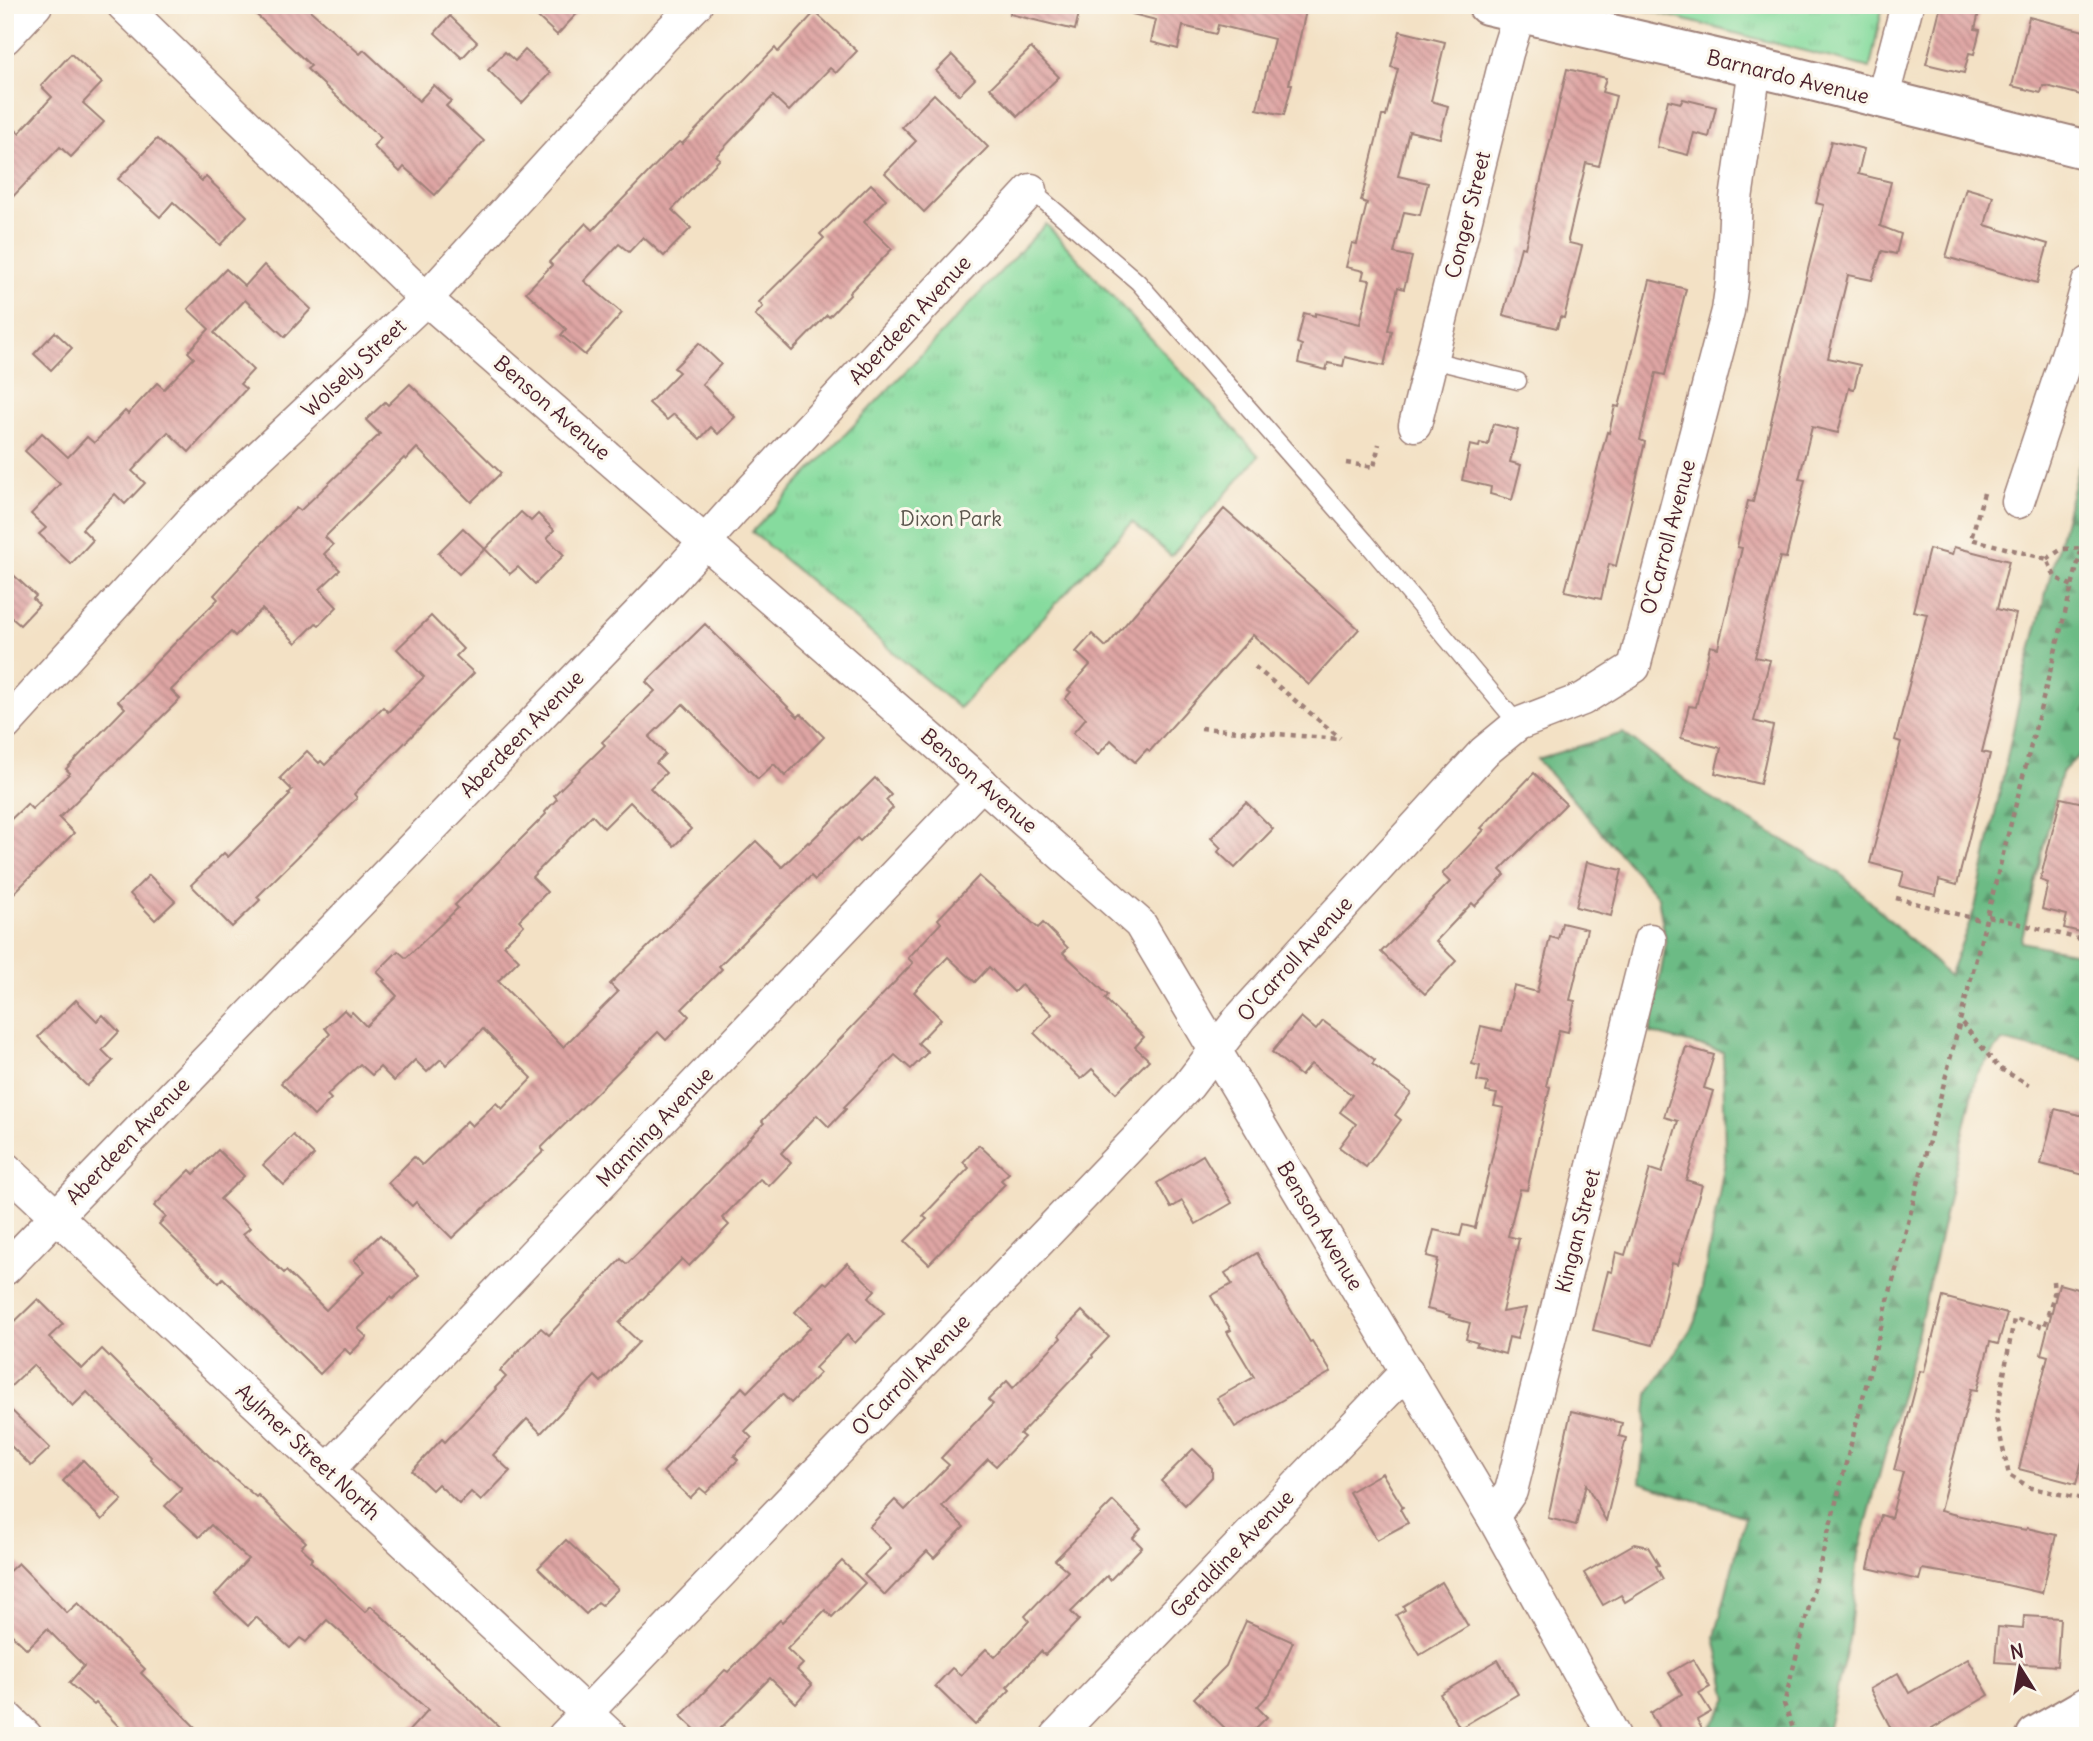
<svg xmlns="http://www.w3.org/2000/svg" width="2093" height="1741" font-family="Delius,sans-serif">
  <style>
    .grass { fill: url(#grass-tufts); stroke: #687d64; stroke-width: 2 }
    .forest { fill: url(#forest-firs); stroke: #5b6d58; stroke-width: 2 }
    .building { fill: url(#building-back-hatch) }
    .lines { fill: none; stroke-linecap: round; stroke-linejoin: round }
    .lane-casing { stroke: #9e8078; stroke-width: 19 }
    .street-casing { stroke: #9e8078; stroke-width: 35 }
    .secondary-casing { stroke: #9e8078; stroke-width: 42 }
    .path { stroke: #9e8078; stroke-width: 4.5; stroke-dasharray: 5 5; stroke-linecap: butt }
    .lane { stroke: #fff; stroke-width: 16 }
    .street { stroke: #fff; stroke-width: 32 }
    .secondary { stroke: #fff; stroke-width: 38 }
    .labels { text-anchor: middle; stroke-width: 6; stroke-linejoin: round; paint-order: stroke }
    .street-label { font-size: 21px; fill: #4a1f2b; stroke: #fbf7ec }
    .park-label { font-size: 21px; fill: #5c574e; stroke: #fbf7ec }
  </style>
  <defs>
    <pattern id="grass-tufts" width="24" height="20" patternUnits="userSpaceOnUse" patternTransform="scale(1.75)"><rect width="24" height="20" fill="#86db9e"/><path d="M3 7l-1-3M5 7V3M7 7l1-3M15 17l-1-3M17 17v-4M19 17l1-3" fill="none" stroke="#75bc88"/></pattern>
    <pattern id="forest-firs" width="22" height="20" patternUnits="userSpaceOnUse" patternTransform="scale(1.75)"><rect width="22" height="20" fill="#6cbb85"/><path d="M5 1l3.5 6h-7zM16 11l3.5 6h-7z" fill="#5b976d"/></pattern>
    <pattern id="building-back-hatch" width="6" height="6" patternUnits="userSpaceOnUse" patternTransform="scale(1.75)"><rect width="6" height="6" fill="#dfa6a4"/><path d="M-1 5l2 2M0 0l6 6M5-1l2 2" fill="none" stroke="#b78786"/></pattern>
  </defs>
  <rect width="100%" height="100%" fill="#fbf7ec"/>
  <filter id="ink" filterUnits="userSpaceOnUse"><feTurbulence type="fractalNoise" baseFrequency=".0143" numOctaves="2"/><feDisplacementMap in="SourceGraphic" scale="14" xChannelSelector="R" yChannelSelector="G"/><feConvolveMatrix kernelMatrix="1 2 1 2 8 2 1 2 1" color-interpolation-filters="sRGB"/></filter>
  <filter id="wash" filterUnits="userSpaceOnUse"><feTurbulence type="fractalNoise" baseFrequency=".00686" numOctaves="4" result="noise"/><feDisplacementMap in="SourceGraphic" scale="28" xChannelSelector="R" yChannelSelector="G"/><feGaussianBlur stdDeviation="1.57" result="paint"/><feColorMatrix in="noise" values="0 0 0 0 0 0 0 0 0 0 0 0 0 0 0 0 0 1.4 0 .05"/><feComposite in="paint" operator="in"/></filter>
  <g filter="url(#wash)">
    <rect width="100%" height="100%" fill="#f3e1c5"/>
    <g class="grass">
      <path d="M1627,5H1883L1870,68Z"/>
      <path d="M1046,224L1259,456L1171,556L1132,522L959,708L752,532Z"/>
    </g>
    <path class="forest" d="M2088,429V746L2061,773L2021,942L2088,955V1061L2002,1041L1977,1074L1919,1328L1858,1554L1849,1639L1826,1736H1705L1728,1699L1715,1637L1745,1517L1640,1482L1648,1394L1696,1321L1725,1161L1723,1052L1650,1033L1666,944L1658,897L1537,759L1623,733L1706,795L1841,874L1949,976L1975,908L2025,674Z"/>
    <g id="blocks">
      <g class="building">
        <path d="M246,5H304L360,54L364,50L419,101L434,85L451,101L446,106L484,141L435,195L404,167L400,172L373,146L381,138L307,69L311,66Z"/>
        <path d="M525,5H585L557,35Z"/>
        <path d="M1011,5H1081L1075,30L1010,14Z"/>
        <path d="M1133,5H1284L1306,11L1289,84H1292L1284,115L1257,109L1274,39L1218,25L1216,34L1183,26L1178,49L1151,42L1156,20L1132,14Z"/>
        <path d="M1941,5H1968L1967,9L1979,12L1975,29L1980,30L1974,54L1969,53L1964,73L1926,64Z"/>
        <path d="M815,12L857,51L836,73L830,68L789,111L773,96L716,156L720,159L672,210L691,228L664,256L643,237L629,252L619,244L584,281L622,313L585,355L561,335L566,329L526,292L552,265L549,262L586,223L593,230L668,152L679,142L682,144L775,48L778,52Z"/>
        <path d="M450,16L477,42L462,58L435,33Z"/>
        <path d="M2029,17L2088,32V97L2047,86H2043L2041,93L2012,86Z"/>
        <path d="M1400,31L1445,42L1431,101L1448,106L1440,138L1409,131L1398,176L1428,183L1420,215L1404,212L1394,253L1412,257L1404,289L1398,287L1388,330L1392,331L1384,366L1345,357L1343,366L1328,363L1326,370L1298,363L1302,345L1297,343L1304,313L1315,316V313L1360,324L1370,280L1362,279L1364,271L1346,267L1352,243L1357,244L1367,203L1361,201L1382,116H1386L1398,69L1391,67Z"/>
        <path d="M1031,48L1059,77L1018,116L990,88Z"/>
        <path d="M525,50L550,73L522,103L488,70L505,52L515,61Z"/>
        <path d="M71,54L102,83L83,103L104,122L71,157L60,147L5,205V120L19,133L52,97L41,86Z"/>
        <path d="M952,55L975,79L959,95L936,71Z"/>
        <path d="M1567,69L1606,78L1602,92L1616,96L1599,166L1586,163L1568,240L1569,243L1582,246L1564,318L1560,317L1557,328L1503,315L1521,247L1525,248Z"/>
        <path d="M934,94L988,147L924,212L885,173L916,141L902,127Z"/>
        <path d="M1683,99L1716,107L1709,137L1694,133L1688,155L1657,147L1668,100L1681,103Z"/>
        <path d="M157,139L202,181L206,177L247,216L220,245L173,202L160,217L118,179Z"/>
        <path d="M1831,141L1864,149L1858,174L1891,182L1880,226L1901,234L1896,254L1882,251L1872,280L1848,275L1828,358L1860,365L1854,389L1849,388L1838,433L1812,427L1799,479L1805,480L1786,558L1780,557L1755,657L1770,660L1754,721L1773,726L1760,784L1715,773L1721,748L1681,738L1689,706L1696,707L1710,646L1718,648L1742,548L1737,547L1748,501L1753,502L1780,382L1824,205L1816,203Z"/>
        <path d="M871,184L886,199L864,222L892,249L849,293L850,295L829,317L827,315L792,351L755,315L763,307L759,302L824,238L820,234Z"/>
        <path d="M1966,188L1993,196L1985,225L2048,244L2037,283L1946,257Z"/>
        <path d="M264,265L311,309L285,337L245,300L214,333L253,370L240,384L246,389L189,452L168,432L132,471L145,483L125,504L115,494L82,529L93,540L71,564L39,534L46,528L31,514L60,484L25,451L42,433L68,457L87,437L94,443L125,411L128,414L157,383L164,389L194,358L188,352L209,329L188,309L226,269L245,286Z"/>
        <path d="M1650,280L1686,289L1665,375L1656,373L1640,440L1645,442L1616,566L1609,564L1601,599L1565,591L1607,432L1609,433L1615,406L1619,407Z"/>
        <path d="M55,332L72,348L51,370L34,354Z"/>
        <path d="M699,343L721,364L702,384L735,417L718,434L711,427L700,439L674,414L667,420L649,403L679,372L674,368Z"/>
        <path d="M410,384L501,473L471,502L417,448L406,460L404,458L325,537L333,545L324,554L340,570L320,589L337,607L319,625L316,623L296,643L262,609L235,636L231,632L171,690L180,699L59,818L74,833L5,902V825L27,804L32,809L70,773L66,769L125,708L118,701L218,599L214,595L275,529L296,508L300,511L380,434L366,420L385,402L388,405Z"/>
        <path d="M1493,424L1518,430L1510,462L1521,465L1512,500L1490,494L1491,487L1462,480L1470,445L1479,447L1480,443L1488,445Z"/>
        <path d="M1224,509L1359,629L1309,685L1253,635L1150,751L1147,749L1135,762L1111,740L1098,755L1073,733L1086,718L1065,699L1071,692L1068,690L1090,665L1076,652L1092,634L1106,647Z"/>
        <path d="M521,512L531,521L538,514L554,530L547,538L564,555L535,584L518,567L510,574L485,549Z"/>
        <path d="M463,528L485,549L459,574L438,553Z"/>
        <path d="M1954,547L2009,561L1997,609L2016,614L1982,752L1990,754L1957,885L1939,880L1936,895L1900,886L1904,872L1870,863L1901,742L1895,740L1927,614L1913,611L1929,549L1952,555Z"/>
        <path d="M5,567L36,596L33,599L39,605L20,625L5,612Z"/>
        <path d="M431,616L463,649L456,656L474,673L354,794L357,798L257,897L260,900L232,927L191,885L224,853L228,857L290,795L288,794L292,790L280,778L307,751L319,763L321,761L325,765L383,707L388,712L424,677L397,649Z"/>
        <path d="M705,624L798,717L801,714L824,737L785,776L774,764L758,779L683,704L649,737L665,754L656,763L666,773L650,788L691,829L674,846L630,802L604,828L592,815L532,877L547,892L519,920L524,925L504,945L519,960L498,981L563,1047L618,992L610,984L756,841L782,867L808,842L809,843L875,778L891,795L886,800L893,808L860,841L857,838L815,880L811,876L767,918L719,966L722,969L682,1009L689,1016L680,1026L666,1040L658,1032L541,1148L544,1151L452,1238L416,1202L412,1206L388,1183L414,1157L422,1165L467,1121L472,1126L496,1103L502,1109L532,1078L483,1029L446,1065L441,1059L427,1072L415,1060L394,1081L380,1067L372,1075L360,1064L327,1095L331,1099L314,1116L281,1083L330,1034L325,1028L344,1010L349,1015L352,1012L366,1026L397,996L383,981L385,980L377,972L398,951L406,958L458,908L455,905L546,814L545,812L557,799L554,795L605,745L602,742L655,691L646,682Z"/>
        <path d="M1534,773L1566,804L1500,870L1505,875L1500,880L1475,906L1472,903L1436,941L1456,961L1425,994L1381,952L1450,882L1442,874L1484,830L1481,828Z"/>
        <path d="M2061,798L2088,804V934L2064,928L2067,915L2042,909L2048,883L2040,880Z"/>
        <path d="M1246,802L1273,829L1235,868L1218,852L1221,848L1211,838Z"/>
        <path d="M1587,862L1622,870L1611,916L1576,907Z"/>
        <path d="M149,875L175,901L155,920L130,894Z"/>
        <path d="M979,876L1038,928L1043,923L1068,948L1063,953L1108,995L1105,999L1144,1037L1135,1047L1149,1060L1116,1093L1092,1069L1081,1079L1034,1033L1052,1014L1021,985L1014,992L989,967L975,982L948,957L914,992L941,1019L918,1043L928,1052L911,1069L895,1055L844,1107L846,1109L829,1127L817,1115L781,1153L791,1163L769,1186L760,1179L722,1218L729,1225L689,1266L682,1259L619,1323L639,1342L601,1382L595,1376L541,1433L527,1419L493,1455L510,1471L481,1501L471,1492L459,1504L438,1484L432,1490L412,1471L442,1439L445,1442L496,1389L495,1388L506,1377L500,1371L520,1349L541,1328L549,1335L621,1259L627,1264L685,1207L764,1123L762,1121L913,963L908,958L941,923L938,919Z"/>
        <path d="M1562,923L1587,929L1570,1000L1575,1001L1568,1032L1559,1030L1546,1086L1550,1087L1527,1190L1520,1189L1508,1236L1519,1239L1502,1312L1526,1308L1517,1339L1509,1337L1505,1354L1476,1346L1478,1343L1466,1339L1470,1323L1449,1317L1450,1315L1427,1309L1438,1259L1427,1256L1434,1230L1460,1236L1463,1225L1475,1228L1504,1108L1494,1106L1497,1094L1486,1092L1488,1083L1477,1081L1480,1066L1472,1064L1481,1026L1502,1031L1514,986L1537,992L1550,937L1558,939Z"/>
        <path d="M76,1000L97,1021L103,1015L119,1032L102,1050L113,1061L87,1086L38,1037Z"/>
        <path d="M1301,1017L1316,1030L1323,1021L1375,1060L1372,1064L1411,1093L1395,1115L1401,1120L1366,1167L1339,1147L1356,1124L1340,1112L1352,1095L1311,1064L1301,1076L1272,1052Z"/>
        <path d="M1686,1047L1714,1055L1704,1088L1713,1091L1686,1180L1702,1185L1678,1265L1672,1263L1653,1345L1593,1330L1608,1271L1612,1272L1616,1252L1625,1255L1650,1169L1662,1173L1678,1121L1664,1117Z"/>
        <path d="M2055,1109L2088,1117V1176L2041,1164Z"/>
        <path d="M293,1135L314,1155L284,1185L263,1165Z"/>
        <path d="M979,1145L1009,1173L1001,1180L1005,1184L929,1264L905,1241L927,1219L923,1216L969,1168L963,1162Z"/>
        <path d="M218,1150L244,1176L220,1199L250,1228L243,1234L284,1273L286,1271L326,1310L365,1271L354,1260L380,1235L419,1275L393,1299L391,1297L358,1329L367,1337L350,1354L345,1349L320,1374L223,1278L219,1283L159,1224L166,1217L154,1206L190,1170L194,1174Z"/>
        <path d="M1203,1155L1232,1203L1196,1224L1182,1201L1171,1208L1157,1183Z"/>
        <path d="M1257,1253L1310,1342L1312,1341L1331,1372L1235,1427L1217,1398L1254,1377L1227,1332L1231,1330L1211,1296L1232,1284L1225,1273Z"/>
        <path d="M847,1263L875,1290L868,1298L884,1313L855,1343L847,1335L815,1368L820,1373L791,1403L782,1394L745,1431L752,1438L734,1456L738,1460L706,1493L700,1488L690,1498L663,1472L742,1387L747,1392L811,1327L795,1312L824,1282L827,1284Z"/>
        <path d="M2059,1284L2088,1292V1438L2076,1484L2019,1469L2048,1356L2041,1354Z"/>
        <path d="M1943,1297L2007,1314L1998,1344L1990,1342L1977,1390L1971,1389L1940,1511L2003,1526L2026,1530L2027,1528L2056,1535L2042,1593L1971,1577L1922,1569L1919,1580L1868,1568L1881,1515L1891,1518L1903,1472L1894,1470L1920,1371L1924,1372Z"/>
        <path d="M38,1299L63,1324L49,1337L82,1369L102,1349L211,1458L256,1497L258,1495L306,1542L301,1547L313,1558L310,1561L365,1612L371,1606L509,1736H404L428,1710L327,1620L306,1642L300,1638L290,1648L256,1617L248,1626L215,1595L248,1559L211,1525L199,1537L165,1506L182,1489L150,1459L151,1457L87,1392L73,1406L33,1365L5,1392V1331Z"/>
        <path d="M1082,1311L1109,1337L1092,1355L1093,1357L1020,1434L1024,1437L996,1466L988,1459L942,1506L964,1527L934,1558L927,1551L885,1595L864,1575L891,1548L869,1527L895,1500L905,1510L949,1465L941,1458L993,1404L988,1400L1007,1381L1013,1388L1061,1338L1059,1335Z"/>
        <path d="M5,1404L50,1448L31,1466L5,1440Z"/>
        <path d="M1571,1411L1622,1423L1619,1436L1626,1438L1606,1521L1586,1484L1576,1525L1548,1518Z"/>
        <path d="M1193,1449L1212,1468V1477L1185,1505L1161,1481Z"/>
        <path d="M83,1460L122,1500L102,1520L63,1481Z"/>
        <path d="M1382,1473L1403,1507L1400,1509L1408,1523L1377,1540L1349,1492Z"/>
        <path d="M1113,1501L1141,1529L1133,1538L1142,1547L1110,1580L1107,1576L1071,1612L1079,1620L1045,1655L1041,1651L1007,1687L1010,1690L975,1725L935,1686L952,1668L961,1675L986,1649L995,1657L1029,1621L1025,1616L1068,1571L1055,1560Z"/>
        <path d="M566,1540L618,1589L602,1605L598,1602L586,1614L538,1568Z"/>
        <path d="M1634,1544L1648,1547L1659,1565L1656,1566L1663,1579L1625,1602L1621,1595L1603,1605L1584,1573Z"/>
        <path d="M842,1561L865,1583L832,1617L825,1610L787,1649L803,1664L797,1670L812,1685L796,1703L770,1678L713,1736H702L681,1716L725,1670L728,1672L780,1620L782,1622Z"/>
        <path d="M18,1563L67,1613L78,1603L145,1669L141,1673L204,1736H128L96,1703L94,1705L69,1683L84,1666L47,1629L27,1649L5,1628V1575Z"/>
        <path d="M1442,1582L1468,1626L1420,1655L1396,1615L1405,1610L1403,1606Z"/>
        <path d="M2024,1616L2060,1618L2057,1666L1995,1662L1998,1627L2023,1629Z"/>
        <path d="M1246,1621L1293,1642L1270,1693L1257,1707L1267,1717L1248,1736H1233L1194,1698L1226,1666Z"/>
        <path d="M1693,1659L1710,1687L1699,1693L1711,1712L1697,1720L1706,1736H1664L1650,1713L1682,1694L1669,1673Z"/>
        <path d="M1968,1659L1989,1695L1920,1736H1895L1870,1689L1898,1673L1909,1693Z"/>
        <path d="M1498,1660L1518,1694L1460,1728L1440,1694Z"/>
      </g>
    </g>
  </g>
  <g filter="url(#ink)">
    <use href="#blocks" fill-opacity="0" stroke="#9e8078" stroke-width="2"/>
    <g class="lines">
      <g class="lane-casing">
        <g id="lane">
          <path d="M1031,190L1138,282L1365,541L1518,724"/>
          <path d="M1432,360L1518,381"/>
        </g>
      </g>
      <g class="street-casing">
        <g id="street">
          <path d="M123,5L426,299L960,764L1140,924L1493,1517L1614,1736"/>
          <path d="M5,38L36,5"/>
          <path d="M1882,100L1907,5"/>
          <path d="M1415,425L1507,53L1522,5"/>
          <path d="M2018,502L2071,343L2088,283"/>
          <path d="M5,725L194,518L426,299L663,38L696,5"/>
          <path d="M5,1168L611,1736"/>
          <path d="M5,1269L674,577L734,509L1031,190"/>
          <path d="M328,1470L982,783"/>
          <path d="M1493,1517L1511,1491L1650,940"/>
          <path d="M5,1716L26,1736"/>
          <path d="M564,1736L1188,1086L1240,1018L1484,752L1518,724L1583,699L1634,667L1728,311L1732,282L1736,199L1755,68"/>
          <path d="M1057,1736L1407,1371"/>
        </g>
      </g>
      <g class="secondary-casing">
        <g id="secondary">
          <path d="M1487,5L1784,74L2088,150"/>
          <path d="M2036,1736L2088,1706"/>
        </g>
      </g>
      <g class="path">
        <path d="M1346,463L1374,467L1379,444"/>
        <path d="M1984,493L1971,539L2047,559L2055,577L2072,586"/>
        <path d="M2047,559L2062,549L2082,548"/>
        <path d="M1255,667L1340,738"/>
        <path d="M1201,728L1340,739"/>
        <path d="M1896,898L1987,922"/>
        <path d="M1988,916L2088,941"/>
        <path d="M1962,1023L1999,1068L2029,1085"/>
        <path d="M2053,1281L2054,1295L2044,1327L2014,1319L1996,1418L2009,1475L2031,1488L2088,1500"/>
        <path d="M1796,1736L1784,1704L2088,524"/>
      </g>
      <use href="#lane" class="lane"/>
      <use href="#street" class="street"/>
      <use href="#secondary" class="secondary"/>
    </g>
  </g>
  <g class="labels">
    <g class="street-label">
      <text transform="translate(1788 77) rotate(14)" y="7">Barnardo Avenue</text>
      <text transform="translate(1468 215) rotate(-76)" y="7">Conger Street</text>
      <text transform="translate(910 320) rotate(-47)" y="7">Aberdeen Avenue</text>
      <text transform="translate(354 368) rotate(-43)" y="7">Wolsely Street</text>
      <text transform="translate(552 408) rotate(41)" y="7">Benson Avenue</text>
      <text transform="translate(1668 537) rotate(-75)" y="7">O'Carroll Avenue</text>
      <text transform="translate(522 734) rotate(-46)" y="7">Aberdeen Avenue</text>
      <text transform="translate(979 781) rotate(41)" y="7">Benson Avenue</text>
      <text transform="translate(1295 959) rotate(-48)" y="7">O'Carroll Avenue</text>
      <text transform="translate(655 1127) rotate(-46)" y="7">Manning Avenue</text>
      <text transform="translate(128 1141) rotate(-46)" y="7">Aberdeen Avenue</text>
      <text transform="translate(1320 1226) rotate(59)" y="7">Benson Avenue</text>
      <text transform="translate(1578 1231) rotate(-76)" y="7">Kingan Street</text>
      <text transform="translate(911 1375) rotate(-46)" y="7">O'Carroll Avenue</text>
      <text transform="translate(308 1452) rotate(43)" y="7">Aylmer Street North</text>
      <text transform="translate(1232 1554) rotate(-46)" y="7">Geraldine Avenue</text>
    </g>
    <g class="park-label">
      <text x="951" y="526">Dixon Park</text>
    </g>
  </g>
  <rect width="2093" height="1741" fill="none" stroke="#fbf7ec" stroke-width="28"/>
  <g transform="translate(2020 1668) rotate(349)" stroke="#fbf7ec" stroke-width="5" paint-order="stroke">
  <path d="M0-5L12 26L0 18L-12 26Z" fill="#4a1f2b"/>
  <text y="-10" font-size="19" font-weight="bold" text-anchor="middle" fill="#4a1f2b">N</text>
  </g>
</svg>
